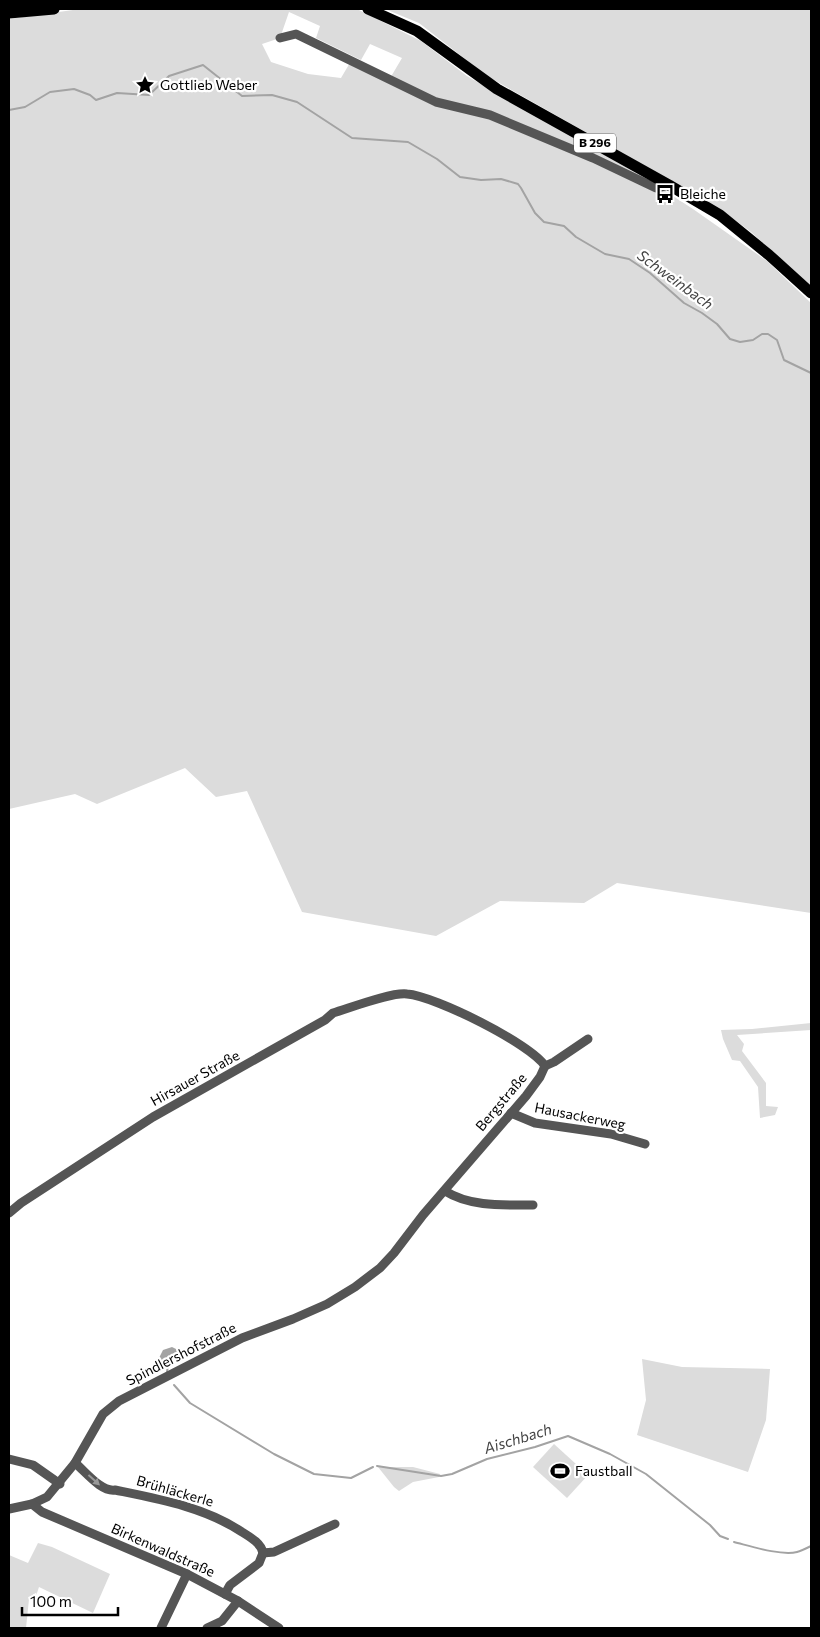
<svg xmlns="http://www.w3.org/2000/svg" width="820" height="1637" font-family="Commissioner,sans-serif">
  <style>
    .green { fill: #dcdcdc; fill-rule: evenodd }
    .water { fill: #a3a3a3 }
    .lines { fill: none; stroke-linecap: round; stroke-linejoin: round }
    .stream { stroke: #a3a3a3; stroke-width: 2 }
    .minor { stroke: #555; stroke-width: 9 }
    .major { stroke: #000; stroke-width: 11 }
    .oneway { fill: #999 }
    .labels { text-anchor: middle; stroke-width: 4.5; stroke-linejoin: round; paint-order: stroke }
    .shield { fill: #fff; stroke: #4c4c4c; stroke-width: 1 }
    .shield-label { font-size: 12px; font-weight: bold; fill: #000 }
    .poi-label { font-size: 14px; fill: #000; stroke: #fff; text-anchor: start }
    .street-label { font-size: 14px; fill: #000; stroke: #fff }
    .water-label { font-size: 15px; font-style: italic; fill: #444; stroke: #fff }
  </style>
  <rect width="100%" height="100%" fill="#fff"/>
  <g class="green">
    <path d="M80,9H357L421,41L467,76L648,180L693,209L767,261L811,303V913L617,883L584,903L500,901L436,936L302,912L247,791L216,797L185,768L97,804L75,794L9,809V19ZM289,12L320,26L316,38L361,60L370,44L402,58L389,80L351,61L341,78L308,74L271,62L262,44L280,38Z"/>
    <path d="M385,9H811V286L751,232L727,214L677,184L487,76L419,23Z"/>
    <path d="M811,1023V1030L737,1035L744,1044L742,1051L766,1083V1106L778,1107L775,1115L760,1118L758,1087L740,1061L732,1060L723,1039L721,1030L752,1029Z"/>
    <path d="M642,1359L682,1367L770,1369L766,1420L748,1472L637,1435L646,1400Z"/>
    <path d="M554,1444L588,1475L567,1498L533,1467Z"/>
    <path d="M378,1467H413L440,1474L439,1477L413,1482L399,1491L394,1487Z"/>
    <path d="M38,1543L52,1547L110,1574L93,1613L39,1587L35,1599H29L26,1628H9V1555L28,1563Z"/>
  </g>
  <path class="water" d="M172,1347L180,1351C178,1361 174,1366 163,1364L159,1358L163,1350Z"/>
  <g class="lines">
    <g class="stream">
      <path d="M9,110L25,107L50,92L74,89L90,95L96,100L117,93L149,95L169,76L203,65L242,96L272,95L297,102L352,138L408,142L437,159L460,177L481,180L501,179L518,184L521,188L535,213L544,222L564,226L576,237L605,254L629,259L650,273L684,303L702,313L717,324L730,339L740,342L753,340L762,334H768L777,340L784,360L811,373"/>
      <path d="M167,1372L168,1365"/>
      <path d="M174,1385L190,1403L274,1454L314,1474L351,1478L373,1467"/>
      <path d="M377,1466L441,1476L452,1474L487,1459L535,1447L568,1436L610,1454L646,1474L710,1525L720,1536L728,1539"/>
      <path d="M734,1542C750,1546 781,1556 797,1552C801,1551 807,1548 811,1546"/>
    </g>
    <g class="minor">
      <path d="M280,38L296,34L436,102L490,115L593,158L656,188L669,185"/>
      <path d="M545,1066L554,1062L588,1039"/>
      <path d="M511,1113L535,1123L611,1134L645,1144"/>
      <path d="M445,1191C470,1207 504,1205 533,1205"/>
      <path d="M9,1213L21,1203L153,1117L325,1020L333,1013C350,1008 391,992 407,994C435,996 531,1044 545,1066L540,1077L526,1096L423,1215L394,1253L380,1268L355,1287L327,1304L293,1319L242,1338L119,1401L103,1414L75,1463L47,1497L32,1504L9,1509"/>
      <path d="M9,1459L33,1465L60,1484"/>
      <path d="M75,1463C86,1472 101,1492 115,1490C159,1499 204,1507 242,1532C250,1537 261,1543 263,1553"/>
      <path d="M32,1504L42,1512L187,1574L238,1601L279,1628"/>
      <path d="M263,1553L274,1552L335,1524"/>
      <path d="M225,1594L230,1585L259,1563L263,1553"/>
      <path d="M161,1628L187,1574"/>
      <path d="M207,1628L222,1621L238,1601"/>
    </g>
    <g class="major">
      <path d="M368,9L417,31L497,89L669,185L720,215L769,255L811,293"/>
      <path d="M9,13L54,9"/>
    </g>
  </g>
  <defs><path id="oneway-solid" d="M-6-.8H1V-3.2L6.5 0L1 3.2V.8H-6Z" transform="scale(1.25)"/></defs>
  <use class="oneway" href="#oneway-solid" transform="translate(94 1480) rotate(42)"/>
  <defs>
    <g id="sight-bare" transform="scale(1.5)"><path d="M0-6L1.8-2.2L6-1.7L2.9 1.2L3.7 5.4L0 3.3L-3.7 5.4L-2.9 1.2L-6-1.7L-1.8-2.2Z" fill="#000" stroke="#fff" stroke-width="2.5" paint-order="stroke"/></g>
    <g id="bus-bare" transform="scale(1.5)"><path d="M-5-6H5V4H4V6H2V4H-2V6H-4V4H-5ZM-3.5-4V0h7V-4ZM-3.5 1.2v1.5H-2V1.2ZM2 1.2v1.5H3.5V1.2Z" fill="#000" stroke="#fff" stroke-width="2.5" paint-order="stroke"/></g>
    <g id="stadium-bare" transform="scale(1.5)"><path d="M0-5a6.5 5 0 1 0 0 10a6.5 5 0 1 0 0-10ZM-3.5-1.8h7v3.6h-7Z" fill="#000" stroke="#fff" stroke-width="2.5" paint-order="stroke"/></g>
  </defs>
  <g fill-rule="evenodd">
    <use href="#sight-bare" x="145" y="85"/>
    <use href="#bus-bare" x="665" y="194"/>
    <use href="#stadium-bare" x="560" y="1471"/>
  </g>
  <g class="labels">
    <rect class="shield" x="574" y="133.5" width="42" height="19" rx="4"/>
    <g class="shield-label">
      <text x="595" y="147">B 296</text>
    </g>
    <g class="poi-label">
      <text x="160" y="90">Gottlieb Weber</text>
      <text x="680" y="199">Bleiche</text>
      <text x="575" y="1476">Faustball</text>
    </g>
    <g class="street-label">
      <text transform="translate(195 1078) rotate(-29)" y="5">Hirsauer Straße</text>
      <text transform="translate(501 1102) rotate(-50)" y="5">Bergstraße</text>
      <text transform="translate(580 1116) rotate(11)" y="5">Hausackerweg</text>
      <text transform="translate(181 1354) rotate(-27)" y="5">Spindlershofstraße</text>
      <text transform="translate(175 1491) rotate(16)" y="5">Brühläckerle</text>
      <text transform="translate(163 1550) rotate(24)" y="5">Birkenwaldstraße</text>
    </g>
    <g class="water-label">
      <text transform="translate(675 280) rotate(36)" y="5">Schweinbach</text>
      <text transform="translate(518 1439) rotate(-17)" y="5">Aischbach</text>
    </g>
  </g>
  <rect width="820" height="1637" fill="none" stroke="#000000" stroke-width="20"/>
  <path d="M22 1607v8h96v-8" fill="none" stroke="#000000" stroke-width="2.5"/>
  <text x="30" y="1607" font-size="15" fill="#000000" stroke="#ffffff" stroke-width="4" paint-order="stroke">100 m</text>
</svg>
